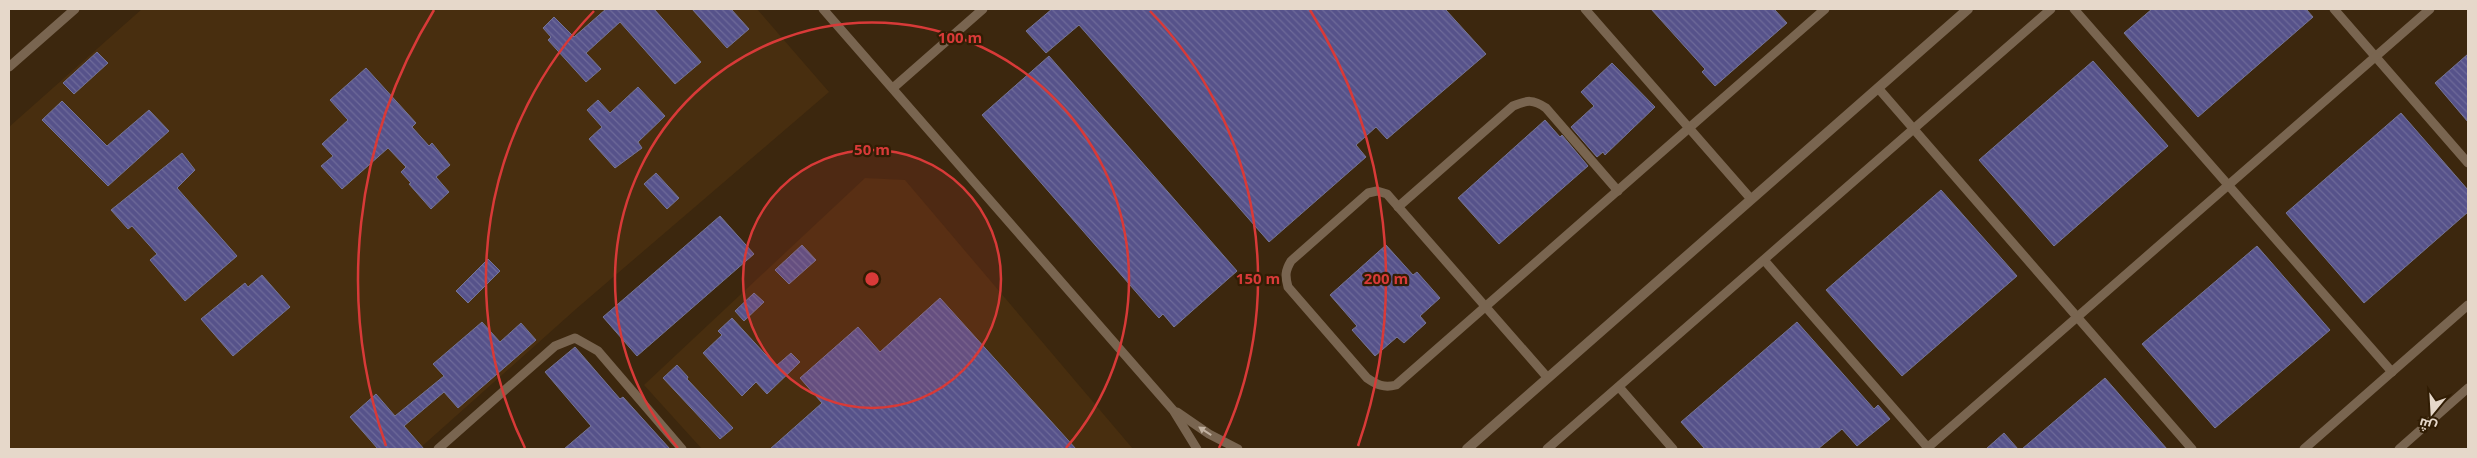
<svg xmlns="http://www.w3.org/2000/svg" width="2477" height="458" font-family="'Open Sans',Cairo,sans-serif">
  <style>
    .built { fill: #482e0f }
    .building { fill: url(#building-back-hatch); stroke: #757595 }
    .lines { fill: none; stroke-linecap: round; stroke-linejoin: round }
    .lane { stroke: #796550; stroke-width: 9 }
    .street { stroke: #796550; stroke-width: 10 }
    .oneway { fill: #c0b09f }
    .ring { fill: none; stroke: #d83a38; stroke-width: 2.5 }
    .centre { fill: #d83a38; stroke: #311d04; stroke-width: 2.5 }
    .ring-label { font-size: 15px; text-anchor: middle; font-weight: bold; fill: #d83a38; stroke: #311d04; stroke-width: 4.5; stroke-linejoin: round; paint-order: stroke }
  </style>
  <defs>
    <pattern id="building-back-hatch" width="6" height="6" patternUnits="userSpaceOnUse" patternTransform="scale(1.25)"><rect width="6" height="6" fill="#56528a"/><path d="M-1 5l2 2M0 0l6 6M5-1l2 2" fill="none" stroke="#6e6a99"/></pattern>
  </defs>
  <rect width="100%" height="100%" fill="#3c270e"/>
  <g class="built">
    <path d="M142,9H757L829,92L576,309L419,449H9V127Z"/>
    <path d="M865,178L905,180L1133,449H702L644,385Z"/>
  </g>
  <g class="building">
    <path d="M606,9H654L701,62L675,84L620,22L586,53L601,69L586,82L548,40L551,37L543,28L554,17L574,37Z"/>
    <path d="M692,9H731L749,29L727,48Z"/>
    <path d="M1052,9H1445L1486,54L1387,139L1376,127L1356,145L1366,157L1269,242L1079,25L1046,53L1026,31Z"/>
    <path d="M1651,9H1774L1787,23L1715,86L1702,72L1705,69Z"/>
    <path d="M2152,9H2306L2313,17L2198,117L2124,33Z"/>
    <path d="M97,52L108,63L74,94L63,83Z"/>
    <path d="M2468,54V122L2435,83Z"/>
    <path d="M1049,56L1237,271L1174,327L1163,314L1159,318L1150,308L982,115Z"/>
    <path d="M2093,61L2168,146L2054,246L1979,160Z"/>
    <path d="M1612,63L1655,107L1605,155L1603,152L1597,157L1571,127L1594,106L1581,92Z"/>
    <path d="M366,68L416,123L412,127L429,146L432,143L450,165L436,177L449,192L431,209L409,184L411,183L401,172L406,167L388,148L342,189L321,166L333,156L322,144L348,120L330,100Z"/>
    <path d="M638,87L665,116L638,142L642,148L615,168L589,139L602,127L587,110L598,100L610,113Z"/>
    <path d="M62,101L107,146L149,110L169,131L108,186L42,120Z"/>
    <path d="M2401,113L2468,190V212L2364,303L2286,213Z"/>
    <path d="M1545,120L1560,137L1562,135L1588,166L1499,244L1458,198Z"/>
    <path d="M182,153L195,170L177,188L237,256L185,301L150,260L157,254L132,226L128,229L111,210Z"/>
    <path d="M656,173L679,198L667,209L644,184Z"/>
    <path d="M1941,190L2017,276L1902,376L1826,290Z"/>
    <path d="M720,216L754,254L637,356L603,317Z"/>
    <path d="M802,245L816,260L789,284L775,270Z"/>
    <path d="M1386,245L1413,275L1417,272L1440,298L1420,316L1426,323L1404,343L1397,337L1375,356L1352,330L1357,326L1330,295Z"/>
    <path d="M2257,246L2330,330L2215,428L2142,344Z"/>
    <path d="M488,259L500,271L468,303L456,291Z"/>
    <path d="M262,275L290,307L233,356L201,319L245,283L248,287Z"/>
    <path d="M754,293L764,302L744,321L735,311Z"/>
    <path d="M940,298L1076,449H770L822,403L800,378L858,327L880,352Z"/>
    <path d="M732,318L776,366L791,353L800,362L767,394L756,382L742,396L703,353L722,335L718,331Z"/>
    <path d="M482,322L500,342L521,323L536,340L458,408L444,392L404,426L424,449H378L350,417L376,394L395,416L444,376L433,364Z"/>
    <path d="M1797,322L1874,409L1878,405L1890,419L1857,446L1842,429L1818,449H1705L1681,422Z"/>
    <path d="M575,347L620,399L623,397L670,449H564L591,426L545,372Z"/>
    <path d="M677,365L688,377L687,379L733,428L720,439L663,378Z"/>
    <path d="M2105,378L2167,449H2022Z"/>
    <path d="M2004,433L2018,449H1986Z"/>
  </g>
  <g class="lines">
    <g class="lane">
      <path d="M823,9L1173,410L1197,449"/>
      <path d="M1585,9L1689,128L1825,9"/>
      <path d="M2074,9L2392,372"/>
      <path d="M2334,9L2468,163"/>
      <path d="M9,67L75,9"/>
      <path d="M893,88L983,9"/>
      <path d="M1878,88L2192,449"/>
      <path d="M1398,207L1513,106C1527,100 1533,99 1546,108L1618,191"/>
      <path d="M1764,260L1929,449"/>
      <path d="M1547,377L1387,194L1377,191L1368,193L1291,261C1285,271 1285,276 1288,287L1367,378C1377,385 1384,388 1396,385L1689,128L1751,199"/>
      <path d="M1619,387L1673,449"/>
      <path d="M1177,412L1209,434L1238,449"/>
      <path d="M438,449L555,346L575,338L598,351L682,449"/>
      <path d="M1547,449L2051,9"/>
      <path d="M1926,449L2430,9"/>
      <path d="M2304,449L2468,305"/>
      <path d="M2399,449L2468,388"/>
    </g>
    <path class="street" d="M1467,449L1968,9"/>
  </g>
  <defs><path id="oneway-solid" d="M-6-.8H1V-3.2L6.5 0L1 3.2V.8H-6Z" transform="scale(1.25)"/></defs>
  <use class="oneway" href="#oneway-solid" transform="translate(1205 431) rotate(-147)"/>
  <circle cx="872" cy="279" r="129" fill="#d83a38" fill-opacity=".12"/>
  <g class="ring">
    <circle cx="872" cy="279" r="129"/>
    <path d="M678 448A257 257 0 1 1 1066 448"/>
    <path d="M525 448A386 386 0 0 1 594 11M1150 11A386 386 0 0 1 1219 448"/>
    <path d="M386 446A514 514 0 0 1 434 10M1310 10A514 514 0 0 1 1358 446"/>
  </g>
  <circle cx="872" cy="279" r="8" class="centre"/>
  <g class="ring-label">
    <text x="960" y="43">100 m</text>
    <text x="872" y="155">50 m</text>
    <text x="1258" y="284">150 m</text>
    <text x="1386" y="284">200 m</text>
  </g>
  <rect width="2477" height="458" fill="none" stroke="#e6d8ca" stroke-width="20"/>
  <g transform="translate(2432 413) rotate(198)" stroke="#311d04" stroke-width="4" paint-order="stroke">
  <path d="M0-4L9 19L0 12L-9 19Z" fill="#e6d8ca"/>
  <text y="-8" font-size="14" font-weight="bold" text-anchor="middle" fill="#e6d8ca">ش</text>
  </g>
</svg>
